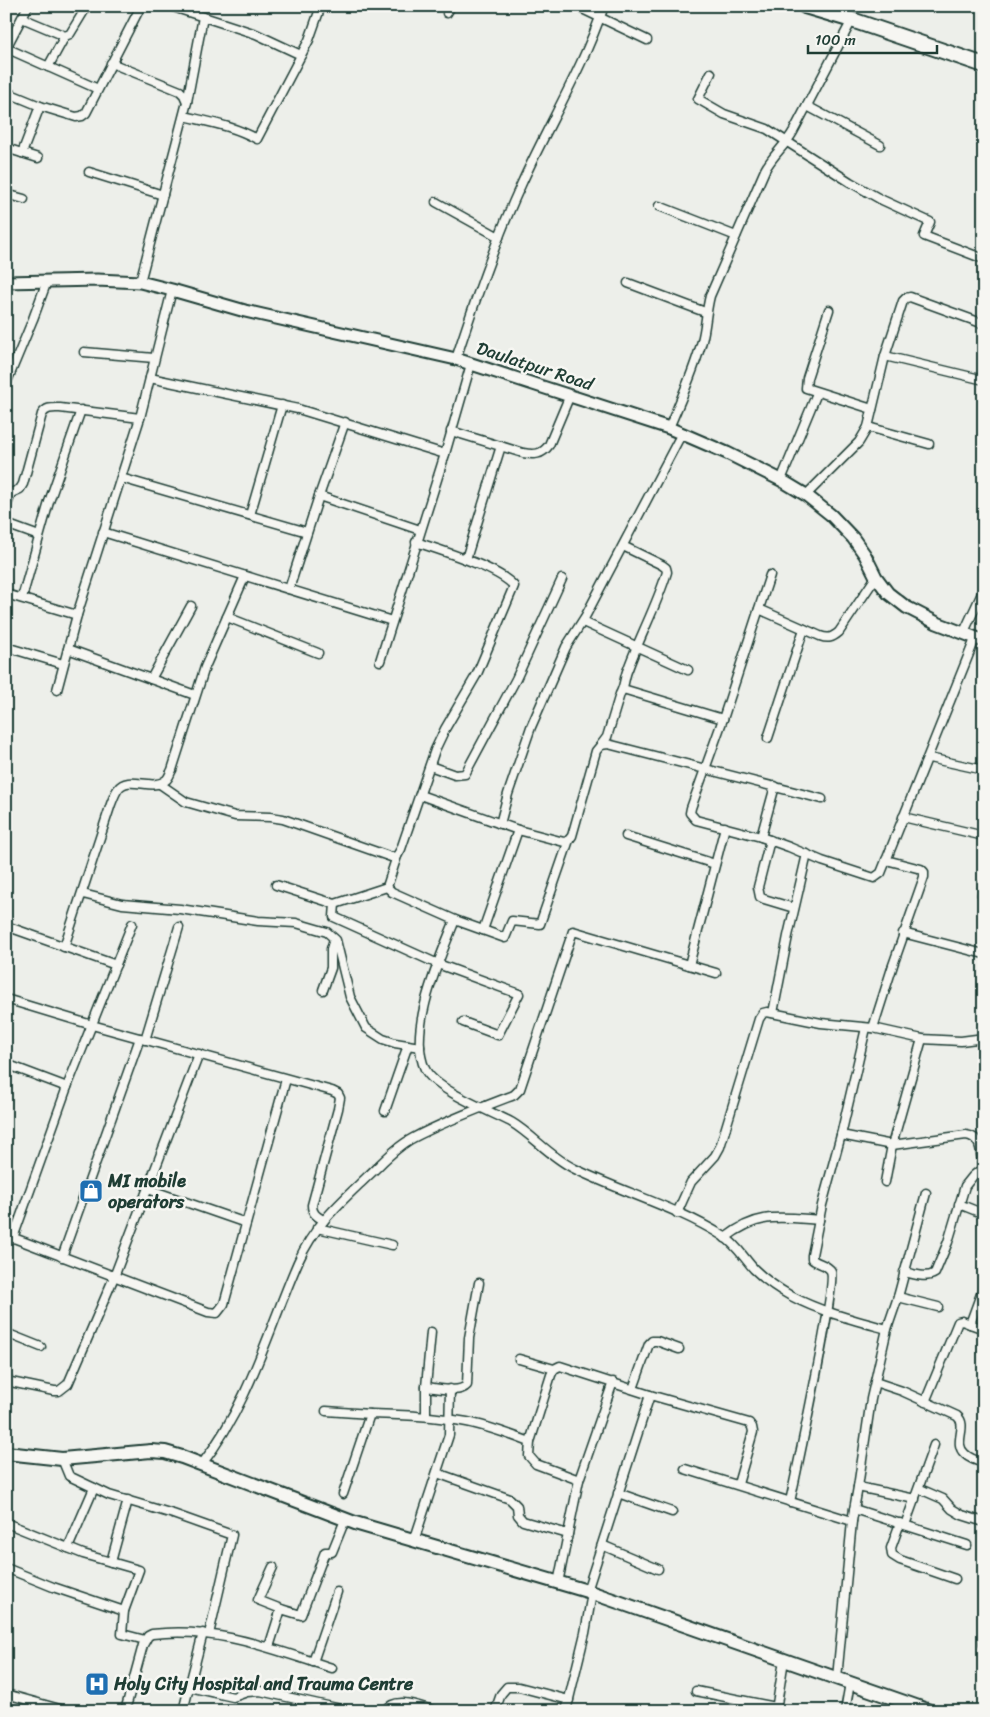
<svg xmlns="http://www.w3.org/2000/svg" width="990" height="1717" font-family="Sriracha,sans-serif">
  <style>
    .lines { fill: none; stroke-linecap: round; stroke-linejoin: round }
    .street-casing { stroke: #1f3d34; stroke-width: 11 }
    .secondary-casing { stroke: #1f3d34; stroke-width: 15 }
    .primary-casing { stroke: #1f3d34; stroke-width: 16 }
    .highway-casing { stroke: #1f3d34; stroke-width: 18 }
    .street { stroke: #f6f6f2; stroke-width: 8 }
    .secondary { stroke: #f6f6f2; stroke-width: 11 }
    .primary { stroke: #f6f6f2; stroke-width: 12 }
    .highway { stroke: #f6f6f2; stroke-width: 14 }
    .labels { text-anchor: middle; stroke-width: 5; stroke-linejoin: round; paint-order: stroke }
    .street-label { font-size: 18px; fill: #1f3d34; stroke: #f6f6f2 }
    .poi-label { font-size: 18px; font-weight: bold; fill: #1f3d34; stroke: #f6f6f2; text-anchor: start }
  </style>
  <rect width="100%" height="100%" fill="#edefea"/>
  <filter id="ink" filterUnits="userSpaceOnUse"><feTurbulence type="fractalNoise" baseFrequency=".02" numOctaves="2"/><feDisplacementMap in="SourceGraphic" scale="10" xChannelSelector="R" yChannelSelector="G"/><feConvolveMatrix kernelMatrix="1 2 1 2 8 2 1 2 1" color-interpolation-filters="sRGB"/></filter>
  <g filter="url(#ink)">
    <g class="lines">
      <g class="street-casing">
        <g id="street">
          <path d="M28,6L6,48L98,89"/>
          <path d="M170,6L256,34L301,55"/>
          <path d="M576,6L647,40"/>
          <path d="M447,13L451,6"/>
          <path d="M22,18L65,36"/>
          <path d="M111,63L180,91L184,95L187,102L140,282"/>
          <path d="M48,67L65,36L70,34L84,11"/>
          <path d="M711,73L698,99L724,114L767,129L850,182L880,199L930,222L924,236L984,259"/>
          <path d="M6,92L40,106L76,117L82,116L86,113L141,6"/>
          <path d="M187,102L203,17"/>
          <path d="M807,106L880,145"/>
          <path d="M6,109L11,94"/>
          <path d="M184,116C209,122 234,126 257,139L309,40L321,6"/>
          <path d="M6,148L38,158"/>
          <path d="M22,153L40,106"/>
          <path d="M89,172L163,195"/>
          <path d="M6,194L24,199"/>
          <path d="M436,202L499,237"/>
          <path d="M659,206L736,236"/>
          <path d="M628,283L705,312"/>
          <path d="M829,310L807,378L806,388L872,409"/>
          <path d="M84,352L154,358"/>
          <path d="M885,356L984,380"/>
          <path d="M456,359C475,300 495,241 521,185C548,125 583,68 604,6"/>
          <path d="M150,378L298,409L445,454"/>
          <path d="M6,384L33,319L47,281"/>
          <path d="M868,427L929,444"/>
          <path d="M669,428C681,399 694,371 702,341C706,326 706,311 710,296L765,170C772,156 785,146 793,132L852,20"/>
          <path d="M451,431L523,453C534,455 542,455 549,445L570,395"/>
          <path d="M121,478L307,532"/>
          <path d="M781,480L817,393"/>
          <path d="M806,495L859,442L868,427L885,356L903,301L906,298L910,297L984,324"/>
          <path d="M319,496L420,530"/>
          <path d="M6,508L11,493L20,489L23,484L42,414C47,407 52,408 60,408L140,418"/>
          <path d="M250,515L282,405"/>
          <path d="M6,524L39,536"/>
          <path d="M103,532L392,621"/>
          <path d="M466,559L501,446"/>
          <path d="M770,575L723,719L691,808L690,813L696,820L761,837L789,847L822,861L874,878L881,873L975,639"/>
          <path d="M289,589L319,496L345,422"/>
          <path d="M6,594L77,615"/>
          <path d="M22,598L49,502L81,410"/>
          <path d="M759,609L820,636C828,639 832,638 839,632L876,577"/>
          <path d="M227,617L318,653"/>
          <path d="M583,622L688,670"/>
          <path d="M963,634L984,589"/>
          <path d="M6,647L63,664"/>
          <path d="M68,649L195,695"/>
          <path d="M380,661L445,454L471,364"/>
          <path d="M151,679L191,606"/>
          <path d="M623,689L723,719"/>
          <path d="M57,690L77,615L140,418L172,290"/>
          <path d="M768,738L804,629"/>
          <path d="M601,745L607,737L620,694C625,686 624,677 628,669C640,636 657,605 667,572L666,568L662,565L623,546"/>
          <path d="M929,758L984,770"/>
          <path d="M430,766L455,775L465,774L516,679L562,579"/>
          <path d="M160,784L186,802L235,816L270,817L283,819L391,857L397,856L401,849L435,750L445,729L477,674L514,586C499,568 440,550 416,542"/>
          <path d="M420,795L518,830L564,842L568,841L572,836L596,751L601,745L608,744L822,799"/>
          <path d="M903,817L984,836"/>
          <path d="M500,824L508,794L531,727L566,647L585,617L682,433"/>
          <path d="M626,836L715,864"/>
          <path d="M761,837L775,786"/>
          <path d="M770,840L758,887L760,897L764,899L794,908"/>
          <path d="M397,856L387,887L392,892L455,920C440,958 407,1030 425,1069C435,1090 490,1111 511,1122C533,1135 550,1157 575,1169C624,1193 677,1207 723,1236C736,1244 744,1258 754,1269C765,1280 777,1288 791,1296C821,1312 854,1320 887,1329"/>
          <path d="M276,885L335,904L387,887"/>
          <path d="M83,894L122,904L180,909L258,921L296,923L327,932L336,940L350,997L366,1028L383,1039L395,1043L420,1047"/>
          <path d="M982,895L984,883"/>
          <path d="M335,904L334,917L438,964L519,994L498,1035L463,1022"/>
          <path d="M455,920L505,938L512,921L540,924L569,840"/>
          <path d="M6,926L116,965"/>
          <path d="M483,930L518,830"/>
          <path d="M903,933L984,954"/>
          <path d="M64,947L111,804C113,799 115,793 118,789C128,774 153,792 166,780C169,778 170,773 172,770L205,667L245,576"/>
          <path d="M689,965L725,827"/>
          <path d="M323,990L331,968V949L334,939"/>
          <path d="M6,999L92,1025L332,1091L338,1094L340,1098L338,1109L312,1205C312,1213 316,1216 323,1220"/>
          <path d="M773,1013L788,936L807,854"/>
          <path d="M873,1028L893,965L924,877V872L921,869L886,860"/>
          <path d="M145,1040L179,927"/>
          <path d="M6,1064L67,1087"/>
          <path d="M385,1111L408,1045"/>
          <path d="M841,1135L892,1145L966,1135C983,1137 981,1155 982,1169L984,1170"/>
          <path d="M885,1182L892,1145L922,1039"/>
          <path d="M148,1189L246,1223"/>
          <path d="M959,1204L984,1214"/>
          <path d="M677,1213L691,1182L715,1156L720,1147L759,1019L763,1013L767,1012L821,1023L873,1028L922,1039L961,1041L984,1038"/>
          <path d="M317,1228L392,1245"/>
          <path d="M6,1235L208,1312L217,1313L224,1304L286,1079"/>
          <path d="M13,1238L67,1087L132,924"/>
          <path d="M725,1238C758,1212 780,1217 819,1220"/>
          <path d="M62,1257L140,1038"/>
          <path d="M904,1272C914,1274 926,1279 935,1273L948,1242L965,1186L973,1176L984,1167"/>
          <path d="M898,1297L938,1307"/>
          <path d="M970,1324L984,1286"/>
          <path d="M6,1333L41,1347"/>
          <path d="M519,1359L554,1369"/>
          <path d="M6,1381L54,1391H59L68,1384L114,1277L199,1054"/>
          <path d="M875,1382L902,1391L957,1416C969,1426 952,1443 965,1454C970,1459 977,1461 984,1463"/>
          <path d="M426,1387C438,1388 459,1394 467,1385L469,1338L479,1283"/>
          <path d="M633,1389L649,1344L652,1341H657L679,1349"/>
          <path d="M925,1402L958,1322L962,1321L984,1329"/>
          <path d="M326,1411L370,1414"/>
          <path d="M426,1416V1387L431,1332"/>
          <path d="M530,1442L551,1375L554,1369L560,1366L650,1395L749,1423L752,1427L753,1432L738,1484"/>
          <path d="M62,1459L69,1476L109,1495L173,1514L232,1535L209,1634"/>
          <path d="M202,1464C249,1404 268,1331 298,1262C315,1224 340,1203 369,1175C383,1162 396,1147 413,1138C445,1121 480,1108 514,1095L520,1089L573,931L716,973"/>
          <path d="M685,1469L852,1521"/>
          <path d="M437,1473L510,1499L517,1506L518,1515L523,1521L568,1534"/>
          <path d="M858,1487L915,1499"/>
          <path d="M920,1489L943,1499L952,1509L962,1515L984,1522"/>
          <path d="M618,1493L672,1512"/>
          <path d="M343,1494L370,1414C402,1415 434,1416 467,1422C488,1426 509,1434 530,1442L529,1456L536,1464L579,1480L613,1382"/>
          <path d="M790,1502C796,1473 837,1285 831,1271C827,1264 817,1264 812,1259V1255L822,1205L841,1135L866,1028"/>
          <path d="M854,1509L967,1545"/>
          <path d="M6,1523L83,1554L139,1570L124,1611L122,1634L145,1640"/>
          <path d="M900,1523L891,1548L892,1555L900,1560L955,1579"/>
          <path d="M905,1525L934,1445"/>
          <path d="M414,1541L449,1435L450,1389"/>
          <path d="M602,1545L658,1569"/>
          <path d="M68,1548L94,1488"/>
          <path d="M111,1562L128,1500"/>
          <path d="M273,1567L258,1600L281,1609"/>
          <path d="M6,1568L53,1587L124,1611"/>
          <path d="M558,1583L579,1480"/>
          <path d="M587,1591L650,1395"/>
          <path d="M984,1636V1645"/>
          <path d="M269,1647L281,1609L301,1615L325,1552H332L345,1520"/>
          <path d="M313,1662L337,1592"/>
          <path d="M837,1678L852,1521L858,1487L871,1399L887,1329L898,1297L926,1193"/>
          <path d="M189,1687L233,1697L247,1692L260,1691L350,1711"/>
          <path d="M696,1691L776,1707"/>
          <path d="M6,1694L67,1711"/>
          <path d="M776,1710L784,1660"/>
          <path d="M125,1711L143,1645L148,1636L152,1634C217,1626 272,1649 332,1668"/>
          <path d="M183,1711L203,1633"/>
          <path d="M385,1711C396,1695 420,1707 436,1711"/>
          <path d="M495,1711L501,1694L507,1687H519L569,1700"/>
          <path d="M566,1711L585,1633L592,1593"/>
          <path d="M845,1711L850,1683"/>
        </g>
      </g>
      <g class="secondary-casing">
        <path id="secondary" d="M6,282L97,280L140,282L172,290L245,311L456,359L669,428L727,453L781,480L806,495L831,515L853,538L865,555L876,577L888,593L906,607L937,623L984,641"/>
      </g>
      <g class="primary-casing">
        <path id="primary" d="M6,1453L62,1459L151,1451L165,1452L182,1457L355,1523L587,1591L930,1711"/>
      </g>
      <g class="highway-casing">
        <path id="highway" d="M805,6L852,20L984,65"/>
      </g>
      <use href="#street" class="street"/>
      <use href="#secondary" class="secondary"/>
      <use href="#primary" class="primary"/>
      <use href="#highway" class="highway"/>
    </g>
  </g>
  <defs>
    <g id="shop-square" transform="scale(1.25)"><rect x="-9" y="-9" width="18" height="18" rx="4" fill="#1f6fb2" stroke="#f6f6f2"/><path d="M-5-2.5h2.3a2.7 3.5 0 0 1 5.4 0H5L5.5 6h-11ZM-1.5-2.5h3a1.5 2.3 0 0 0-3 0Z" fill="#fff"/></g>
    <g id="hospital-square" transform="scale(1.25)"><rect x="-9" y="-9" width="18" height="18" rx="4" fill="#1f6fb2" stroke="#f6f6f2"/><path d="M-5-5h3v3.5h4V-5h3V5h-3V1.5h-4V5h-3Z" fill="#fff"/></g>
  </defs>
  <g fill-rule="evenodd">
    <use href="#shop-square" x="91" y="1191"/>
    <use href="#hospital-square" x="97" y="1684"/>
  </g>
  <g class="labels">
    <g class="street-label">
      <text transform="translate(535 366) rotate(18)" y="6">Daulatpur Road</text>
    </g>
    <g class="poi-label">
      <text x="108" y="1187">MI mobile<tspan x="108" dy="21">operators</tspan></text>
      <text x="114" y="1690">Holy City Hospital and Trauma Centre</text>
    </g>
  </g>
  <rect width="990" height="1717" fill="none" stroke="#f6f6f2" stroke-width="25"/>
  <rect x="12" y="12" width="965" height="1692" fill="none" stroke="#1f3d34" stroke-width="2" filter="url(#ink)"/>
  <path d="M808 45v8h129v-8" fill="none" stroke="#1f3d34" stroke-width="2.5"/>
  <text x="815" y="45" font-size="15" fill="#1f3d34" stroke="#f6f6f2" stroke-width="4" paint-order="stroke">100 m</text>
</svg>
